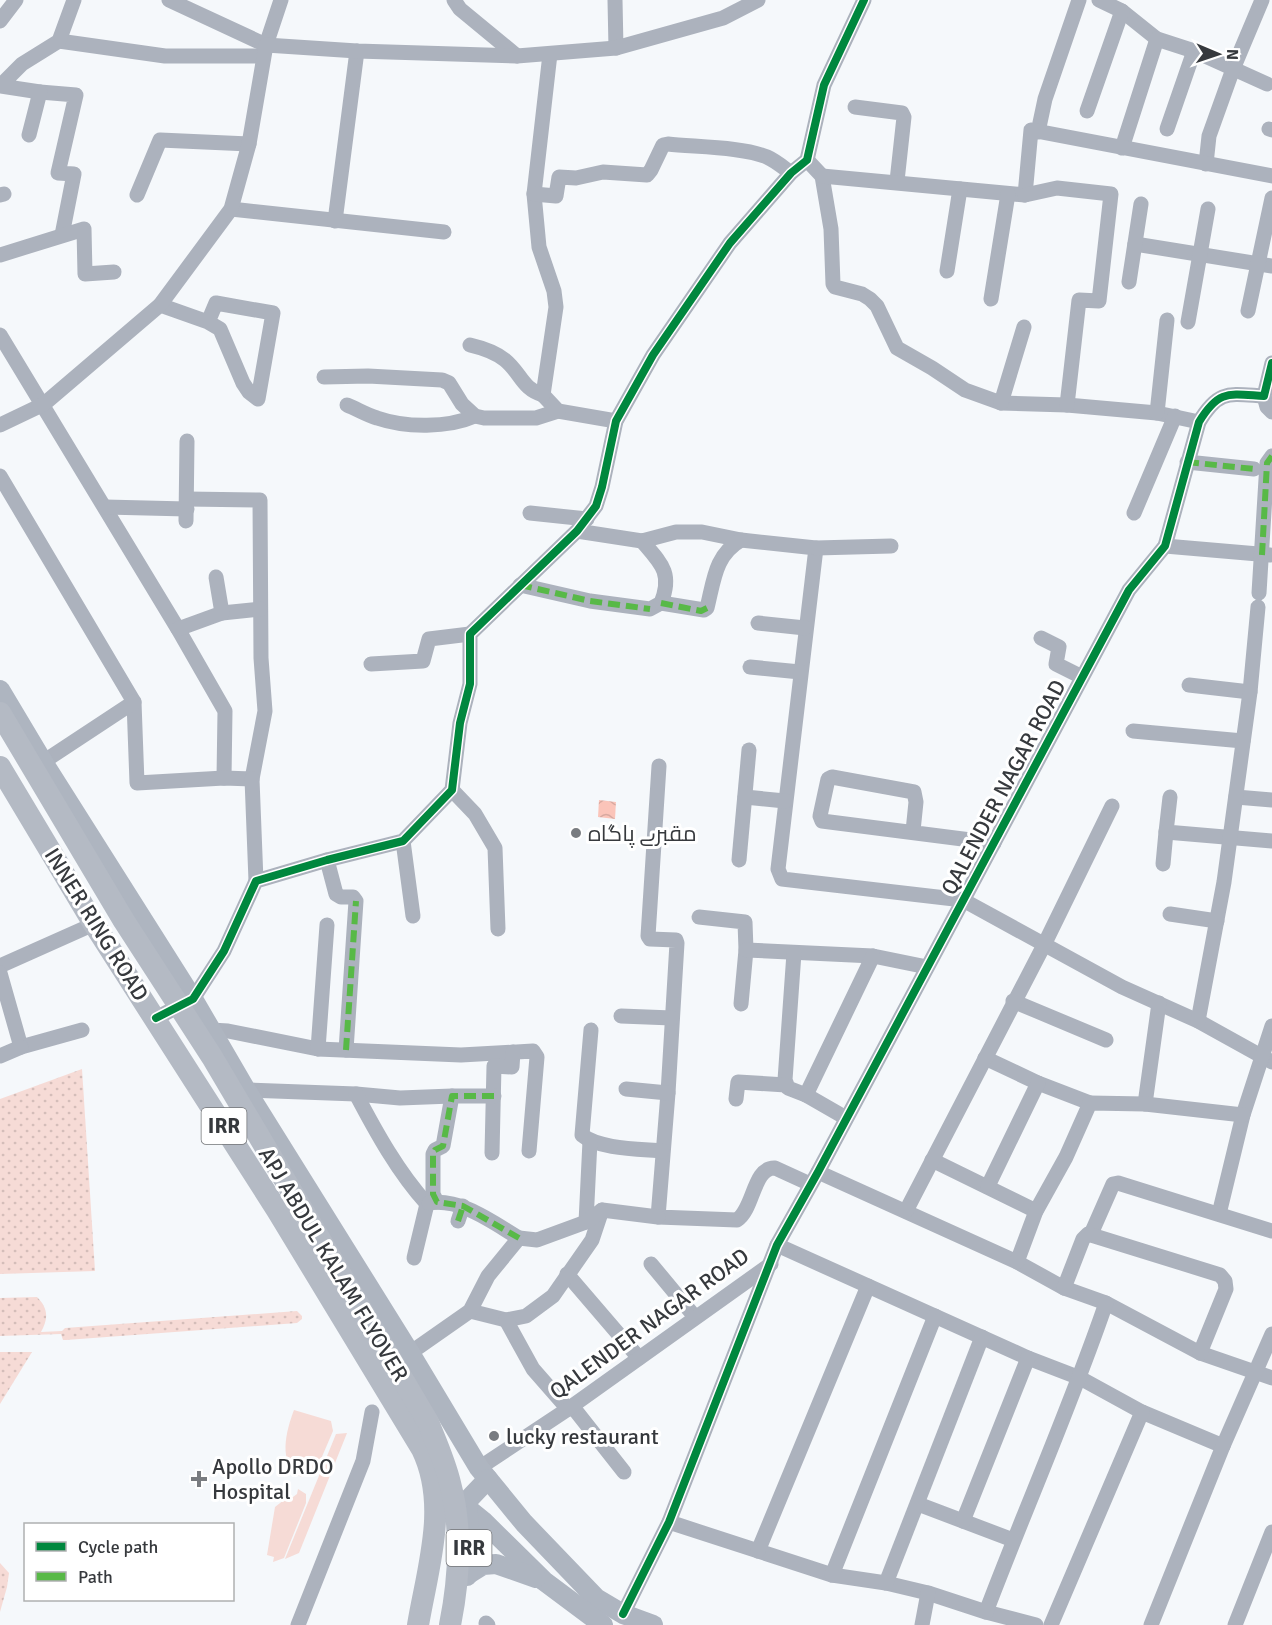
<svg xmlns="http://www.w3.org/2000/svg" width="1272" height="1625" font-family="Signika,Cairo,sans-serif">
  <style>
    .grass { fill: url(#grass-dots) }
    .garden { fill: #f6dbd6 }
    .water { fill: url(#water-waves) }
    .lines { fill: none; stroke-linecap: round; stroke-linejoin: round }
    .minor { stroke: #acb2bd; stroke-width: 15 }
    .major { stroke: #aeb5c0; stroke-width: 20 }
    .highway { stroke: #b4bac4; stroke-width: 22 }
    .highway-bridge { stroke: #b4bac4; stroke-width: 22 }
    .quiet { stroke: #58b947; stroke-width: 6; stroke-dasharray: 12 6; stroke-linecap: butt }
    .cycleway-casing { stroke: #fff; stroke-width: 11 }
    .cycleway { stroke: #00873e; stroke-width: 8 }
    .poi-dot { fill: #797c80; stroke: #fff; stroke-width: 2 }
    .labels { text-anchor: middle; stroke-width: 6; stroke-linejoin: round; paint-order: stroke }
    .shield { fill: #fff; stroke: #727477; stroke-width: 1.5 }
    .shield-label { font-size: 21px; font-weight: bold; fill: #36393d }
    .street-label { font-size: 22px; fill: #36393d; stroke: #fff }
    .poi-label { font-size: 22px; fill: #36393d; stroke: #fff; text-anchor: start }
  </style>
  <defs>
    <pattern id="grass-dots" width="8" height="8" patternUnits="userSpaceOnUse" patternTransform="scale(1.5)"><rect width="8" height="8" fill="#f6dbd6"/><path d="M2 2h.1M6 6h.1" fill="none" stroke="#d4bdb9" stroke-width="1.8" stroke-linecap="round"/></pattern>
    <pattern id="water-waves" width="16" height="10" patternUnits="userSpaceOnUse" patternTransform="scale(1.5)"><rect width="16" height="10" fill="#fbc4b9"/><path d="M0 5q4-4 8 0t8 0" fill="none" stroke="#d8a9a0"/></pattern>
  </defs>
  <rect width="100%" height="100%" fill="#f5f8fb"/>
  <g class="grass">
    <path d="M82,1069L95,1271L0,1274V1099Z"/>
    <path d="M37,1297C49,1309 48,1319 41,1332L62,1331L65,1328L297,1311L302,1316V1319L297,1323L66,1340H63L61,1334L0,1336V1298Z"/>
    <path d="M0,1352H32L0,1404Z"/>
    <path d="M0,1563L9,1573L7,1587L0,1612Z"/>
  </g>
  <g class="garden">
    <path d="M294,1410L331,1421L333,1431L315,1473L301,1477C277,1464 286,1431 294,1410Z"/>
    <path d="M347,1433L299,1553L285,1559L336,1434Z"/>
    <path d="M298,1489L306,1494V1503L284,1558L273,1562L274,1557L267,1555L275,1507L289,1496L293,1497L297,1494Z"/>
  </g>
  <path class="water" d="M599,800L616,802L615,819L598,817Z"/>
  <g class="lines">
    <g class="minor">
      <path d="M169,0L266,45L281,0"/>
      <path d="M454,0L460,9L517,56"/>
      <path d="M615,0L616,48"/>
      <path d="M1099,0L1122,11L1157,39L1194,51L1267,84"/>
      <path d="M0,21L16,0"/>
      <path d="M59,41L165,56H263"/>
      <path d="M550,54L534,194L539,247L554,291L556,307L543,395L558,411L616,421"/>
      <path d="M40,92L76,95L58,173L74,174L62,235"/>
      <path d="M855,107L902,113L904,117L897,181"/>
      <path d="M1087,111L1122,11"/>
      <path d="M1167,129L1194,51"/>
      <path d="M1269,129L1272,130"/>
      <path d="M1038,132L1045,99L1079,0"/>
      <path d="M29,135L40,92L0,86L22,64L59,41L74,0"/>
      <path d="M1122,148L1157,39"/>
      <path d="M807,160L822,176L831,229L833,284L835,287L862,294L870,299L877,306L897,348L932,368L965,390L1001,403L1067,405L1157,413L1199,422"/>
      <path d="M1206,164L1209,136L1233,69L1262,0"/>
      <path d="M822,176L1025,195L1031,130L1272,176"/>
      <path d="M534,194L556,196L559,177L576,178L603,172L647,175L651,170L663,145L668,144C695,147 744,147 767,157C776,161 784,168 791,173"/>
      <path d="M0,195L4,194"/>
      <path d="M137,195L160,140L249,144"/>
      <path d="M1025,195L1057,188L1111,194L1099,301L1079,300L1067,405"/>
      <path d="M231,209L444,232"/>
      <path d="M335,221L357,51"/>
      <path d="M1135,244L1272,266"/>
      <path d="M0,255L84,229L85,274L114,272"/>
      <path d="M947,271L960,189"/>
      <path d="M1129,282L1141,204"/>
      <path d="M991,299L1008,194"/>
      <path d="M160,305L208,322L216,303L273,313L258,399L249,392L243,383L220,329L208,322"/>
      <path d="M1248,311L1272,198"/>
      <path d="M1188,322L1208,209"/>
      <path d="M0,335L178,629L225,711L224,778"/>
      <path d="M470,345C483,348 495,352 505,360C521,373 522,389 543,395"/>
      <path d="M324,377L368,376L442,380L449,383L462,404L475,416L484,418H536L558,411"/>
      <path d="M1264,396L1267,407L1272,412"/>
      <path d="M1001,403L1024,327"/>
      <path d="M347,405C357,409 367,415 377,418C406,428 448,428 475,416"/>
      <path d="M1157,413L1167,320"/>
      <path d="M0,425L44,404L160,305L231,209L249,144L266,45L357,51L517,56L616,48L723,18L758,0"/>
      <path d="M1187,462L1254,469"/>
      <path d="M0,476L134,702L137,783L224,778L252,779L265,711L261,658L260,500L187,499"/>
      <path d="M105,507L187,509"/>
      <path d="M530,513L587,519"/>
      <path d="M1134,513L1175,416"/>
      <path d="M186,521L187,441"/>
      <path d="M577,531L642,541L676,532H702L741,540L816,548L778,869L782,879L963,900L1122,987L1198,1021L1272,1062"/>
      <path d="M1165,546L1270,555"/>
      <path d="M816,548L891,546"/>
      <path d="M520,585L590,601L650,609L661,603C673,573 661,563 642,541"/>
      <path d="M1259,593L1267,463L1272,456"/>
      <path d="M661,603L704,610L707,608C714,580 715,555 741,540"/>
      <path d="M222,613L260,609"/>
      <path d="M758,623L805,628"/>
      <path d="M178,629L222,613L216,577"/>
      <path d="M1041,638L1059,647L1056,664L1082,677"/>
      <path d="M371,664L423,661L429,639L470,634"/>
      <path d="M750,667L800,672"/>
      <path d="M1189,685L1250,692"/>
      <path d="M1133,731L1243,741"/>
      <path d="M43,762L134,702"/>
      <path d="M659,766L648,936L650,939L676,940L677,943L668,1093L658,1217L737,1220C754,1209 753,1167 775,1168L810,1184"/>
      <path d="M252,779L256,881"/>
      <path d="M452,790L475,814L495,848L498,929"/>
      <path d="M745,797L785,801"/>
      <path d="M1170,797L1166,832L1272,841"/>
      <path d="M1236,797L1272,800"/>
      <path d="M913,831L916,802L914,792L832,777L828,779L820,816L822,821L994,843"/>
      <path d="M403,841L413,916"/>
      <path d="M327,860L336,894L341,897H353L356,901L346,1050"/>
      <path d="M739,860L749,750"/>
      <path d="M1163,864L1166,832"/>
      <path d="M1170,914L1217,921"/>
      <path d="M699,917L745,922L746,950L741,1004"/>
      <path d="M746,950L873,956L927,967"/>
      <path d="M794,953L785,1080L788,1088L806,1095"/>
      <path d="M0,966L94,924"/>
      <path d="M0,973L21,1047L82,1030"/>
      <path d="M1013,1001L1106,1040"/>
      <path d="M621,1016L672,1018"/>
      <path d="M156,1018L193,999L224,951L256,881L327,860L403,841L452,790L460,723L470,684V634L577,531L596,506L602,487L616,421L653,355L730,243L791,173L807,160L824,85L864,0"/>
      <path d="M1198,1021L1224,882L1250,692L1258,607"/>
      <path d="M211,1030L228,1031L318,1049L461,1055L533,1051L537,1057L529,1151"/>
      <path d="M591,1030L582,1135C598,1149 641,1149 662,1151"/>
      <path d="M318,1049L327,925"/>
      <path d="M0,1056L21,1047"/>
      <path d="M985,1058L1038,1083L1090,1103"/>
      <path d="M626,1089L668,1093"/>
      <path d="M246,1090L356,1094L400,1098L452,1096"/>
      <path d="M356,1094C376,1132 398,1172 427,1204L414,1258"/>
      <path d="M736,1099L738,1082L786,1085"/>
      <path d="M1145,1104L1159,1003"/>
      <path d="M846,1118L806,1095L873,956"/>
      <path d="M492,1153L494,1066L512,1067L513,1052"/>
      <path d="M932,1160L1036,1211"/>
      <path d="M818,1172L1017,1262L1064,1288L1106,1303L1200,1353L1272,1378"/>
      <path d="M988,1186L1038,1083"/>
      <path d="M437,1202L433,1194V1154L435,1150L443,1146L452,1096H494"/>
      <path d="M429,1203C461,1198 492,1222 519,1238"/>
      <path d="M906,1211L1044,945L1112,806"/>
      <path d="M1219,1214L1243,1115L1272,1026"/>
      <path d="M458,1221L463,1206"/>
      <path d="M586,1222L590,1141"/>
      <path d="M1091,1234L1113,1184L1118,1183L1272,1231"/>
      <path d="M777,1245L1028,1358L1080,1378L1142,1412L1223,1446"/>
      <path d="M1017,1262L1036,1211L1066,1157L1090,1103L1145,1104L1243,1115"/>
      <path d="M651,1264L695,1317"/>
      <path d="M567,1274L639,1358"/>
      <path d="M1064,1288L1083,1239L1088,1234L1220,1275L1225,1281L1226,1289L1200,1353"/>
      <path d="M470,1311L506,1320L526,1316L553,1296L592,1240L602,1210"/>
      <path d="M506,1320L533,1369L568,1409"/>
      <path d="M410,1353L470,1311L488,1276L519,1238L537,1240L586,1222L602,1210L658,1217"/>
      <path d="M572,1406L624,1472"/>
      <path d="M479,1468L568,1409L771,1264"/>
      <path d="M918,1504L1013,1540"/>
      <path d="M963,1521L1028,1358"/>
      <path d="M669,1522L832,1575L886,1583L928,1593L986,1612L1036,1625"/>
      <path d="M758,1551L868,1286"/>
      <path d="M832,1575L935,1316"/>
      <path d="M886,1583L982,1337"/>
      <path d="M986,1612C1025,1509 1070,1408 1106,1303"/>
      <path d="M623,1614L669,1522L777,1245L818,1172L1129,590L1165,546L1199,422C1219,389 1229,394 1264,396L1272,363"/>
      <path d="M486,1623L488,1625"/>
      <path d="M298,1625L363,1461L372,1412"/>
      <path d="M922,1625L928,1593"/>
      <path d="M1051,1625L1142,1412"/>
      <path d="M1151,1625L1223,1446L1272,1334"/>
      <path d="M1235,1625L1272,1532"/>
    </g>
    <g class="major">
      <path d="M0,690L43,762L193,999L246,1090L410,1353L479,1468L524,1523L596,1598L623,1614L653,1625"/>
      <path d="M443,1495L467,1508L483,1521L544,1581L603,1625"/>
      <path d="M467,1575L483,1565L496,1564L536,1578"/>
      <path d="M467,1576L470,1542L467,1501L488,1479"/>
    </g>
    <path class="highway" d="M0,767L94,924L277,1210L422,1449C449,1505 428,1566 418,1625"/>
    <path class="highway-bridge" d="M0,713L124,921L212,1057L428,1422C436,1442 445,1462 450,1483C462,1528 459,1580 450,1625"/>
    <g class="quiet">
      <path d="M1187,462L1254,469"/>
      <path d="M1262,555L1267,463L1272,456"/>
      <path d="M520,585L590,601L650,609"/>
      <path d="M661,603L701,611L707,608"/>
      <path d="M346,1050L356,901"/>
      <path d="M494,1096H452L443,1146L435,1150L433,1154V1194L437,1202L463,1206L519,1238"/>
      <path d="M458,1221L463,1206"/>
    </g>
    <g class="cycleway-casing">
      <g id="cycleway">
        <path d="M156,1018L193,999L224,951L256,881L327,860L403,841L452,790L460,723L470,684V634L577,531L596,506L602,487L616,421L653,355L730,243L791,173L807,160L824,85L864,0"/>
        <path d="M623,1614L669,1522L777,1245L818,1172L1129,590L1165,546L1199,422C1219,389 1229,394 1264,396L1272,363"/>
      </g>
    </g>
    <use href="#cycleway" class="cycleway"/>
  </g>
  <g class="poi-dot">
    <circle cx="576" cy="833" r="6"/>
    <circle cx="494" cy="1436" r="6"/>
    <path d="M196 1470h6v6h6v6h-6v6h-6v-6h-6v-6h6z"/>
  </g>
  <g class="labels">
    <g class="shield">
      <rect x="201.5" y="1108" width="45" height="36" rx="4.5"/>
      <rect x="446.5" y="1530" width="45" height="36" rx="4.5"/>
    </g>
    <g class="shield-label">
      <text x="224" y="1133">IRR</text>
      <text x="469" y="1555">IRR</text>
    </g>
    <g class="street-label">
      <text transform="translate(1003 787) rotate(-62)" y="8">QALENDER NAGAR ROAD</text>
      <text transform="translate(97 924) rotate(58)" y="8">INNER RING ROAD</text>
      <text transform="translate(334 1264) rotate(59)" y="8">APJ ABDUL KALAM FLYOVER</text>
      <text transform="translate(649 1323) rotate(-36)" y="8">QALENDER NAGAR ROAD</text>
    </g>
    <g class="poi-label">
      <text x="588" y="841">مقبرے پاگاہ</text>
      <text x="506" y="1444">lucky restaurant</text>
      <text x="212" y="1474">Apollo DRDO<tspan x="212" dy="25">Hospital</tspan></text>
    </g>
  </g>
  <rect x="24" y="1523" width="210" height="78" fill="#ffffff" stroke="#afb0b1" stroke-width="1.5"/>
  <rect x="36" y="1542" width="30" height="9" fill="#00873e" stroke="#afb0b1" stroke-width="1.5"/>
  <text x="78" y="1553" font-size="18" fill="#36393d">Cycle path</text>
  <rect x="36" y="1572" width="30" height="9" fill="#58b947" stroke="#afb0b1" stroke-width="1.5"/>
  <text x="78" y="1583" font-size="18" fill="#36393d">Path</text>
  <g transform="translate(1218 54) rotate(92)" stroke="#ffffff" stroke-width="4.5" paint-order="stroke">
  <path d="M0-4.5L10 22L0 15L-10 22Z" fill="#36393d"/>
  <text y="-9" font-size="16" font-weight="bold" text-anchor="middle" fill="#36393d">N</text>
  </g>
</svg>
